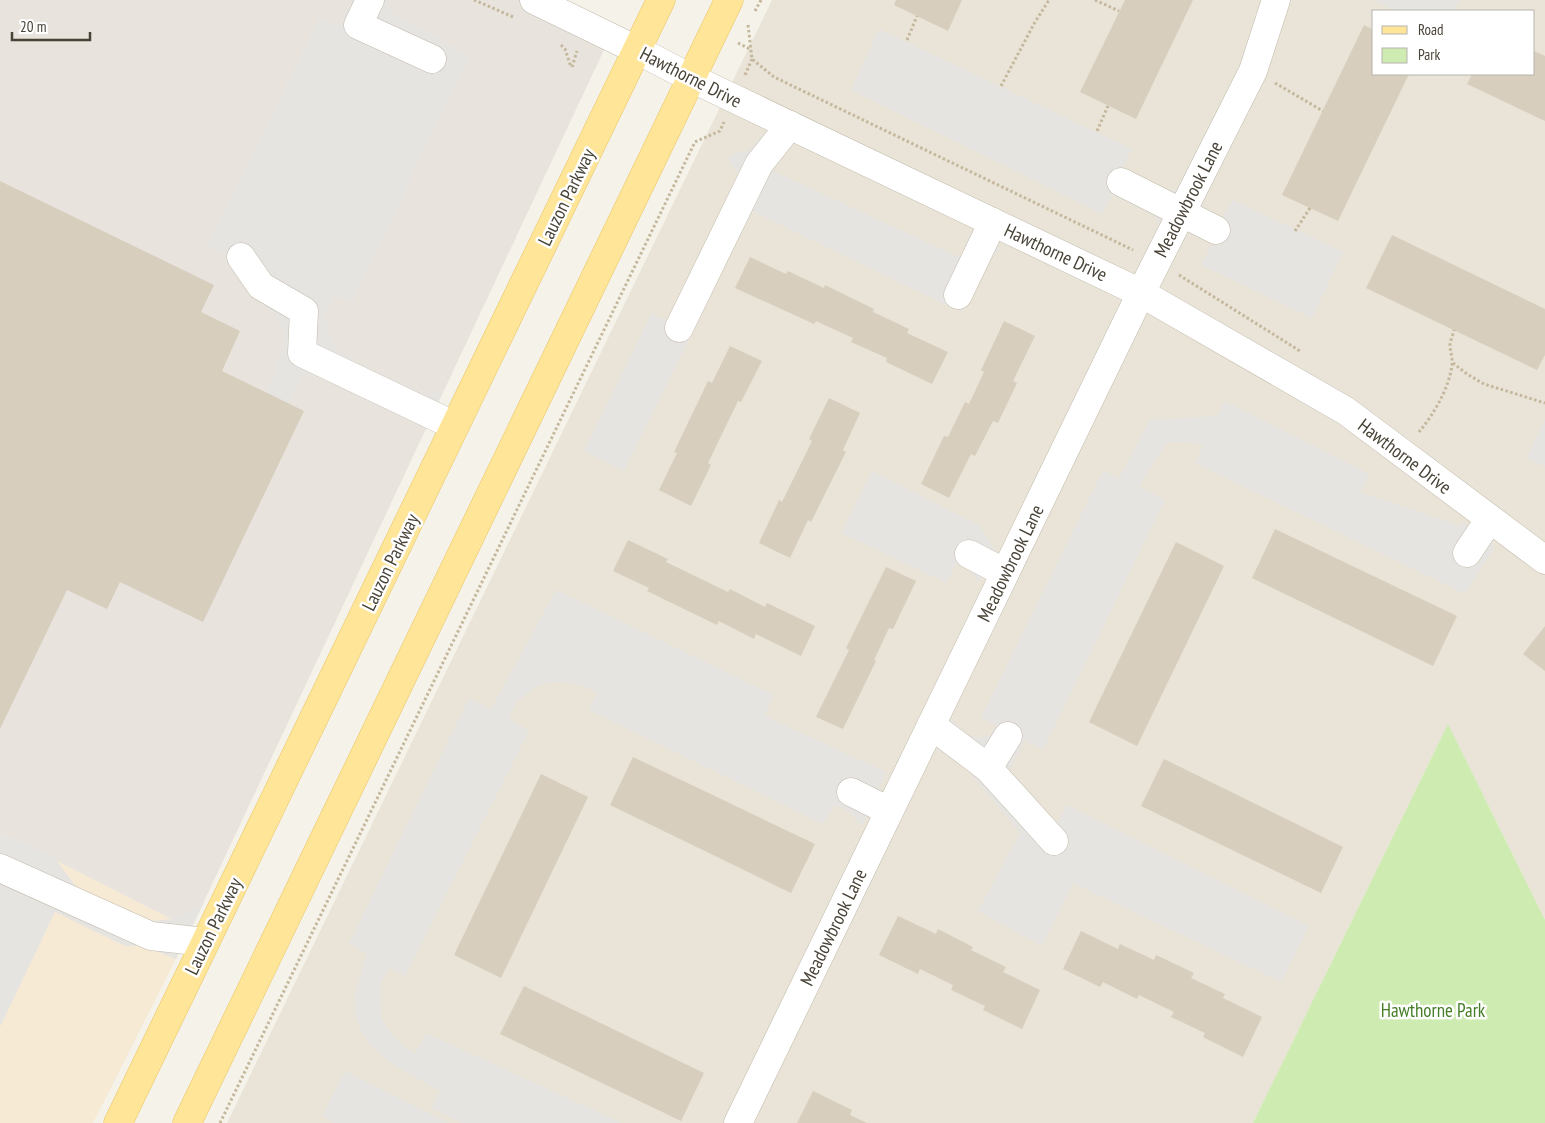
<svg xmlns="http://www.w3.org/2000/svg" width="1545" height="1123" font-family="'PT Sans Narrow',sans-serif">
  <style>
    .residential { fill: #e9e4d7; fill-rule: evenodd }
    .commercial { fill: #f7ead4 }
    .industrial { fill: #e8e3dd }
    .green { fill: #ceebb1 }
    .parking { fill: #e6e4e1 }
    .building { fill: #d7cebe }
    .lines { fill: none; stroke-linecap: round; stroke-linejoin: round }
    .minor-casing { stroke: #c1baab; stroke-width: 29 }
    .major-casing { stroke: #e9c563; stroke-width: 29 }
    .path { stroke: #c4b79c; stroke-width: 3; stroke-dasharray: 2.5 2.5; stroke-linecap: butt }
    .minor { stroke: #fff; stroke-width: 28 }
    .major { stroke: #ffe598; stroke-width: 28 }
    .labels { text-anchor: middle; stroke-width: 5; stroke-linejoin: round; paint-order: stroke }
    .street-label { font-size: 19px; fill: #494337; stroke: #fff }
    .park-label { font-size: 19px; fill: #457e27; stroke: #fff }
  </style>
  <rect width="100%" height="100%" fill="#f5f2e9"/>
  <path class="residential" d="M772,0H1545V920L1448,724L1253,1123H227ZM1374,11H1534V74H1374Z"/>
  <path class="commercial" d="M0,832L191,929L93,1123H0Z"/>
  <path class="industrial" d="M0,0H534L610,37L191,929L0,832Z"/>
  <path class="green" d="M1448,724L1545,920V1123H1253Z"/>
  <g class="parking">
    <path d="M352,0H388V7L398,18L469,55L352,303L334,295L325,314L330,340L345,356L421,396L443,392L426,430L405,415L314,372L304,374L287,403L266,392L286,342L282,324L271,310L253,298L239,278L235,259L207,245L319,18L339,27Z"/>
    <path d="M1372,0H1459L1454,11H1396Z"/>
    <path d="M879,29L1132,149L1122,169L1168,191L1177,190L1158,225L1154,216L1112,195L1102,214L851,90Z"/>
    <path d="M762,135L790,146L771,170L961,258L969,233L1001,248L986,260L961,312L752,211L624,471L584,451L651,314L671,322L742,182L728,157L739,152L749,150Z"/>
    <path d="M1233,200L1343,252L1312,318L1201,265L1212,244L1188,233L1201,206L1222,219Z"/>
    <path d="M1225,401L1369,474L1361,492L1460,526L1463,522L1495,546L1465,594L1195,463L1203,445L1186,442H1168L1149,469L1140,487L1165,500L1043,750L1024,740L1002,788L1058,822L1067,805L1309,926L1281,982L1073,883L1042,946L978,911L1020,833L954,754L936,751L951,719L964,732L977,738L990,735L996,725L981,718L1103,470L1119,478L1150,420L1216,416Z"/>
    <path d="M1545,419V467L1527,458Z"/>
    <path d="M872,471L980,526L993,548H996L979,583L970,570L956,564L947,583L841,533Z"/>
    <path d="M556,590L774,695L765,716L886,772L862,827L849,811L834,805L823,824L589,710L597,693L584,686L566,682H549L534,688L517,702L509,718L529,731L405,976L389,968L381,982L380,999L382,1019L391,1033L401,1044L415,1054L426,1033L622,1123H462L431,1108L440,1091L395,1066L372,1047L362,1033L356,1016L355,993L367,954L349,943L469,698L491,709Z"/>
    <path d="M0,832L55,859L78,889L149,921L173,919L204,902L176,959L142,946H125L55,912L0,1027Z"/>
    <path d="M345,1071L449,1123H335L322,1116Z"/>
  </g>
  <g class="building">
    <path d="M896,0H962L948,31L894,5Z"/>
    <path d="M1125,0H1193L1136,119L1080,92Z"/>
    <path d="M1364,25L1374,30V74H1409L1338,221L1282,195Z"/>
    <path d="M1534,51L1545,56V121L1467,84L1472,74H1534Z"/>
    <path d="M0,181L214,285L201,312L240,331L222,371L304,411L203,622L120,582L107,609L67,590L0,729Z"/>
    <path d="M1392,235L1545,309V355L1537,370L1366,288Z"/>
    <path d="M750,257L786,274L788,271L824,288L825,285L874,309L873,312L909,329L907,333L948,352L932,384L886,362L887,358L851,342L853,338L816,321L814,324L735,288Z"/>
    <path d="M1004,321L1035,336L1013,381L1017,383L998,423L993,421L975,456L971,454L949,498L921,484L944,436L948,437L965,402L969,404L984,372L981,370Z"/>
    <path d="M730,346L762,361L741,402L738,401L708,463L711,465L691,506L659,490L677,453L674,452L708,381L712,383Z"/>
    <path d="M829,398L860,413L843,450L846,452L811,522L808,520L790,558L759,543L779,500L782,502L812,441L809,439Z"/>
    <path d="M1275,529L1457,616L1433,666L1252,578Z"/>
    <path d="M628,540L668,559L666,562L728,592L730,589L765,607L767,603L815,626L801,656L756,634L754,639L719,621L717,625L647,591L649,588L613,571Z"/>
    <path d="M1176,542L1224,566L1137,746L1089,722Z"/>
    <path d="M886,567L916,581L893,629L889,628L874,660L876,661L843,729L816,717L849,650L846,648Z"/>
    <path d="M1545,626V671L1523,654Z"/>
    <path d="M633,757L815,844L791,893L610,805Z"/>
    <path d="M1164,759L1343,847L1321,893L1141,806Z"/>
    <path d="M541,774L588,797L501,978L454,955Z"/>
    <path d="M898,916L936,934L938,929L973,947L971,950L1006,967L1003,972L1040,990L1022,1029L983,1010L985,1006L951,990L953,985L920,969L918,974L879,955Z"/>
    <path d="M1081,931L1118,949L1120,944L1154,960L1156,955L1194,973L1191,978L1225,994L1223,998L1262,1017L1243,1057L1203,1037L1205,1033L1171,1017L1174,1012L1139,995L1137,999L1103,982L1100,987L1063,969Z"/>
    <path d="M524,986L704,1073L681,1121L500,1034Z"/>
    <path d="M813,1091L852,1110L850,1115L867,1123H797Z"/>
  </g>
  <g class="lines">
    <g class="minor-casing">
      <g id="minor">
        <path d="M370,0L358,25L432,59"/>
        <path d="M534,0L637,50L691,78L1141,293L1346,411L1545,560"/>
        <path d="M1121,182L1216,230"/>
        <path d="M241,257L261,286L304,311L302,353L455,426"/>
        <path d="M958,295L993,222"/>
        <path d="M679,328L759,164L790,125"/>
        <path d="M1467,553L1489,520"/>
        <path d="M969,554L1005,573"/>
        <path d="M931,725L988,768L1054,841"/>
        <path d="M988,768L1008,736"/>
        <path d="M851,792L889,811"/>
        <path d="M0,868L151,936L205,942"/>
        <path d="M738,1123L1141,293L1253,71L1276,0"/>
      </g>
    </g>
    <g class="major-casing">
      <g id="major">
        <path d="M118,1123L661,0"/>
        <path d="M187,1123L729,0"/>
      </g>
    </g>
    <g class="path">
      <path d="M474,0L513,17"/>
      <path d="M1095,0L1119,11"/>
      <path d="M755,11L761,0"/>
      <path d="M748,25L752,59L774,77L1133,250"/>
      <path d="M907,40L917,16"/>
      <path d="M738,43L750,49"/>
      <path d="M561,45L565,49L571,67"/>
      <path d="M572,67L577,51"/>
      <path d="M745,75L752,59"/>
      <path d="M1275,83L1323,111"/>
      <path d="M1001,86L1035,22L1049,0"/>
      <path d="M1097,131L1108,106"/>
      <path d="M1295,231L1310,208"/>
      <path d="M1179,275L1300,351"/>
      <path d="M1453,363L1467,374L1484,384L1545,403"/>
      <path d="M1419,432C1434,414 1449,388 1452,365C1453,358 1450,352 1450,345C1450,341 1453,335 1454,330"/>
      <path d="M220,1123L695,142L720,131L724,122"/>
    </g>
    <use href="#minor" class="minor"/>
    <use href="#major" class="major"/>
  </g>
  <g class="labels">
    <g class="street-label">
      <text transform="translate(691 77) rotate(27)" y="7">Hawthorne Drive</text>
      <text transform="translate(566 197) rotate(-64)" y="7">Lauzon Parkway</text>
      <text transform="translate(1188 199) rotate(-63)" y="7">Meadowbrook Lane</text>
      <text transform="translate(1056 252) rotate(25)" y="7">Hawthorne Drive</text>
      <text transform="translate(1405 456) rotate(37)" y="7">Hawthorne Drive</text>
      <text transform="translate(390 562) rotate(-64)" y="7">Lauzon Parkway</text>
      <text transform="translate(1010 563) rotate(-64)" y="7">Meadowbrook Lane</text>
      <text transform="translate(213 926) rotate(-64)" y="7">Lauzon Parkway</text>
      <text transform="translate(833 927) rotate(-64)" y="7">Meadowbrook Lane</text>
    </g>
    <g class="park-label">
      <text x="1433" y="1017">Hawthorne Park</text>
    </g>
  </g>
  <rect x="1372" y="10" width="162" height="65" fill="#ffffff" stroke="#b6b4af"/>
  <rect x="1382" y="26" width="25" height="8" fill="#ffe598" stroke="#b6b4af"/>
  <text x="1418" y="35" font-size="15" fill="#494337">Road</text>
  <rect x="1382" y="48" width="25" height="15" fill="#ceebb1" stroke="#b6b4af"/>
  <text x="1418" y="60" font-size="15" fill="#494337">Park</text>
  <path d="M12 32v8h78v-8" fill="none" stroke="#494337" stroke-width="2.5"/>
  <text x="20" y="32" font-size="15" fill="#494337" stroke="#ffffff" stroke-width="4" paint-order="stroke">20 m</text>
</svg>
